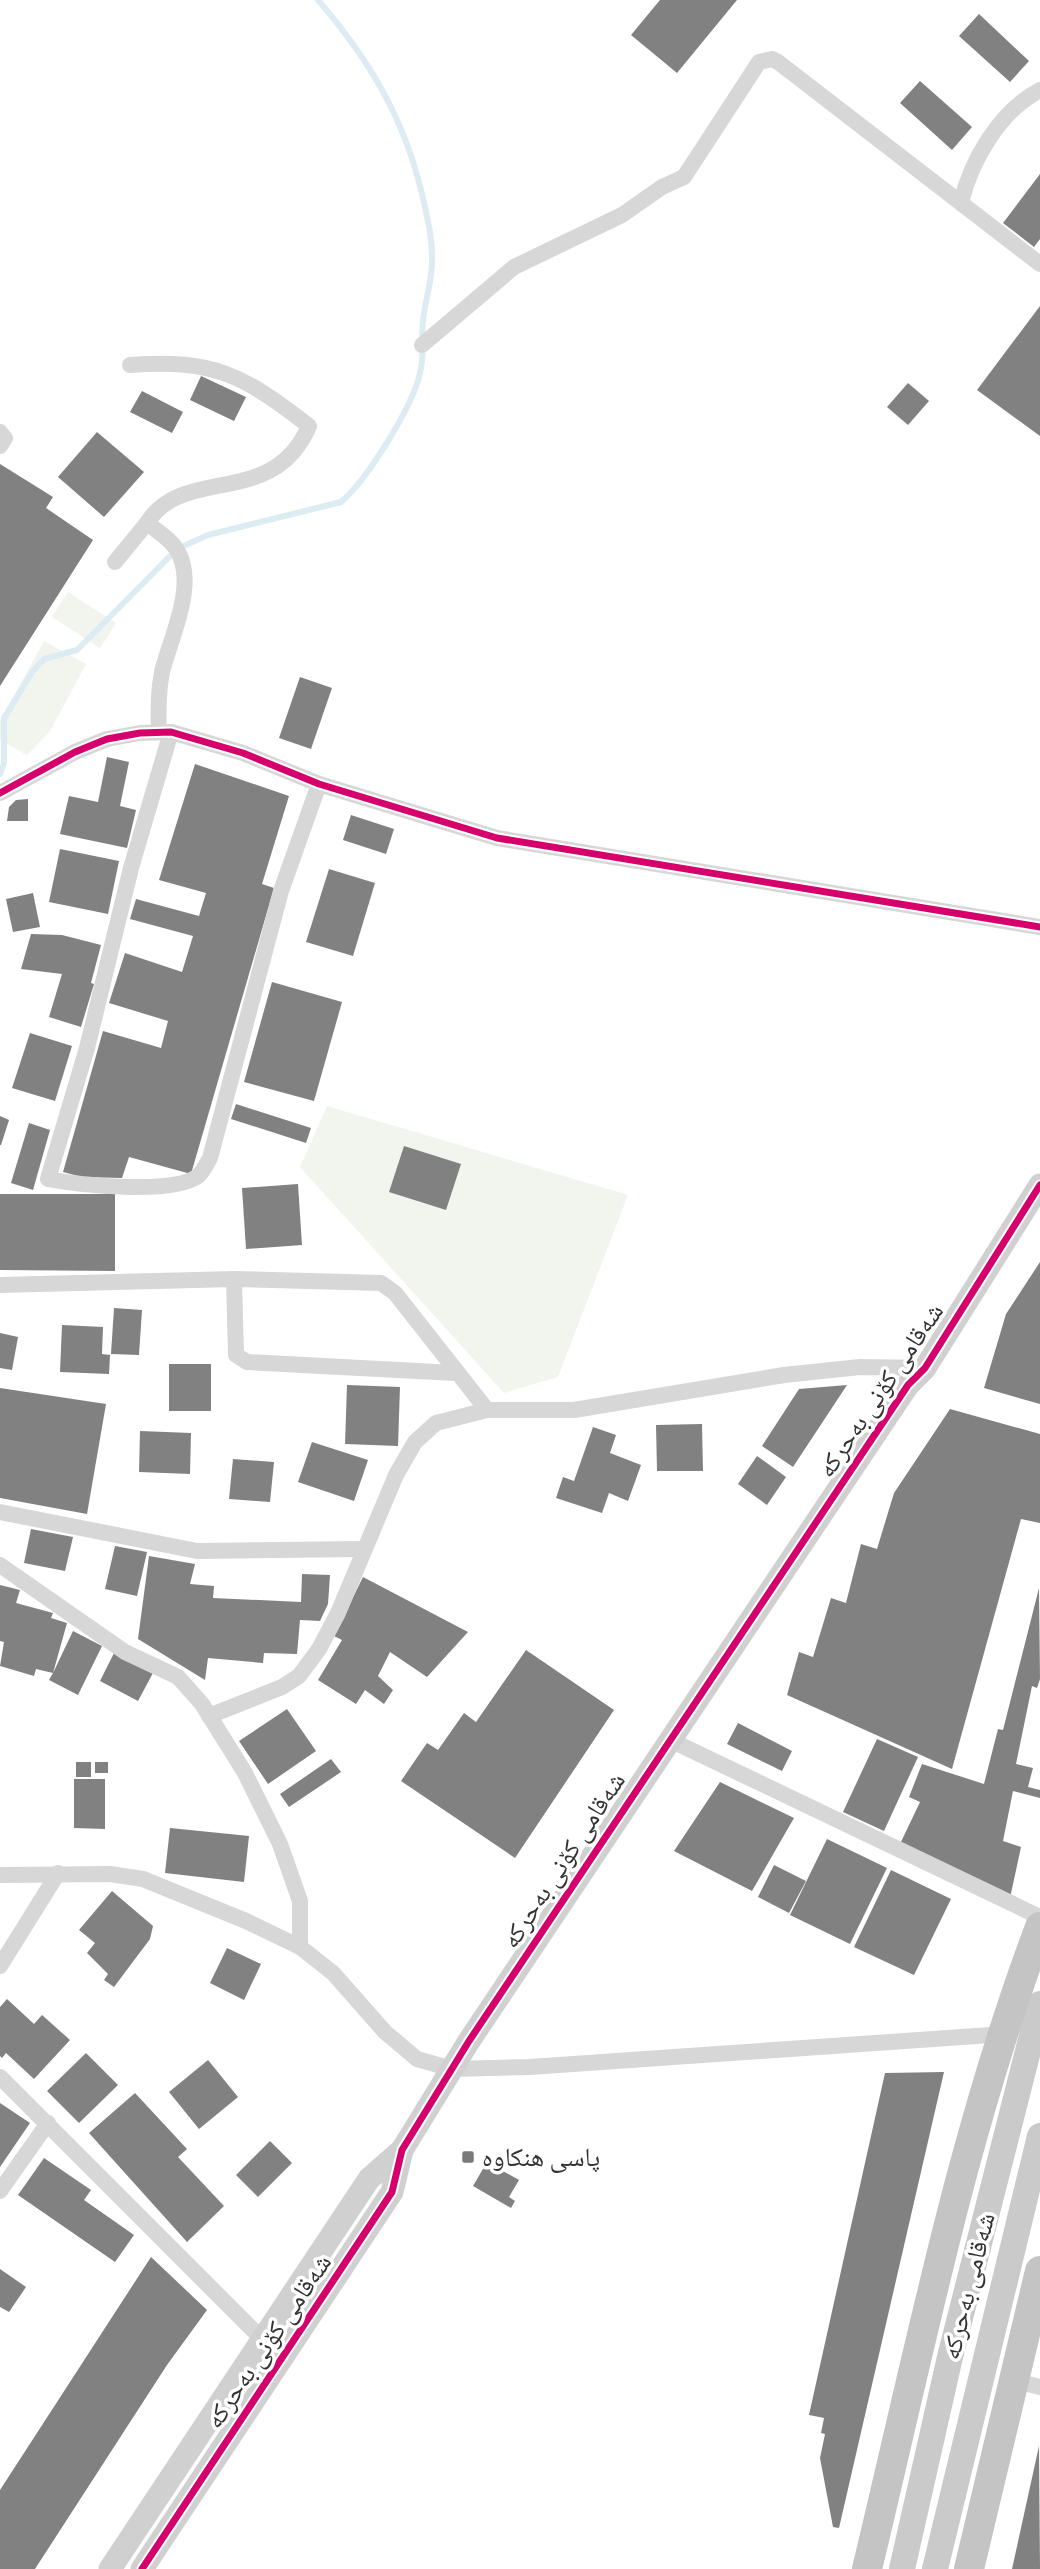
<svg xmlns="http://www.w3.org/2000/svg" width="1040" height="2569" font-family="'PT Sans Narrow','Noto Naskh Arabic',sans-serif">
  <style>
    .green { fill: #f1f5ed }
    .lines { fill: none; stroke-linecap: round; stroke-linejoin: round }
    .stream { stroke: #ddebf3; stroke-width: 6 }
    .building { fill: #818181 }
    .street { stroke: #d7d7d7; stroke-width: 16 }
    .secondary { stroke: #d0d0d0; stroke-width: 23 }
    .primary { stroke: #cacaca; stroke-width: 26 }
    .highway { stroke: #c4c4c4; stroke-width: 30 }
    .cycleway-casing { stroke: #fff; stroke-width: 11 }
    .cycleway { stroke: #d6006c; stroke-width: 7 }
    .poi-dot { fill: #7a7a7a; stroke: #fff; stroke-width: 2.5 }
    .labels { text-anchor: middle; stroke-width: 7; stroke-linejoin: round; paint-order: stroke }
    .street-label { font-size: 26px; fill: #333; stroke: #fff }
    .poi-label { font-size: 26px; fill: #333; stroke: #fff; text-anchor: start }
  </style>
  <rect width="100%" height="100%" fill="#fff"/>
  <g class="green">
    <path d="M68,592L116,623L100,648L52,617Z"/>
    <path d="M44,641L86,664L50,731L27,755L0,740V721Z"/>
    <path d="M327,1106L628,1195L558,1377L504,1393L300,1167Z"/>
  </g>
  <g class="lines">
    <path class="stream" d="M0,774L4,763V718L33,671L44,659L77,650L177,549L208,535L341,502C367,480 413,406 420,373C425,355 421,337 423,320C425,301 432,281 432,262C433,240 427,216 422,194C404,118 369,59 318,0"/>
  </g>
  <g class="building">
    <path d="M660,0H737L677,73L631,35Z"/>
    <path d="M979,14L1029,61L1010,82L959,36Z"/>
    <path d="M920,81L972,127L952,150L900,103Z"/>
    <path d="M1040,174V239L1034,247L1003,223Z"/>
    <path d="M1040,306V436L977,390Z"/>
    <path d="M201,376L246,397L234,421L190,400Z"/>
    <path d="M908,383L929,401L908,425L887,407Z"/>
    <path d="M142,391L183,412L172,433L130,412Z"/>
    <path d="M97,432L144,472L104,517L58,477Z"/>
    <path d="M0,464L53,497L46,508L93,540L0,686Z"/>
    <path d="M300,677L332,688L311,749L279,738Z"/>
    <path d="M107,757L129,762L120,806L136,810L127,848L60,834L69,796L98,802Z"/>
    <path d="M195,764L289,796L262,884L274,888L191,1174L129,1157L122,1178L82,1177L63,1172L103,1031L161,1048L168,1021L109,1003L125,953L182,972L193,936L130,919L136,899L199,916L206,893L159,880Z"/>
    <path d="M28,799V821H7L9,807L16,800Z"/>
    <path d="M351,815L394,829L386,854L343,840Z"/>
    <path d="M60,849L119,861L108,914L49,902Z"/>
    <path d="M329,869L375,883L353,956L306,942Z"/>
    <path d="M33,893L40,927L13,932L6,899Z"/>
    <path d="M31,934L62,935L101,945L91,983L94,984L81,1027L49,1017L62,974L21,969Z"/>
    <path d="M272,982L342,1002L314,1101L244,1082Z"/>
    <path d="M30,1033L72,1046L55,1101L12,1088Z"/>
    <path d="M236,1104L311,1128L306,1143L231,1119Z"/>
    <path d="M0,1116L9,1120L1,1145H0Z"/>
    <path d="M29,1123L50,1130L33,1190L11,1183Z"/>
    <path d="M404,1146L461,1164L446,1210L389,1192Z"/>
    <path d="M298,1184L302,1245L246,1249L242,1188Z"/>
    <path d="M0,1194H115V1271L0,1270Z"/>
    <path d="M1040,1262V1404L984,1388L1006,1314Z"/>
    <path d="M114,1308L142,1310L139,1355L111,1354Z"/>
    <path d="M62,1325L103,1327L102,1354L110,1355L109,1374L60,1372Z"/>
    <path d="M0,1333L18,1337L12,1370L0,1368Z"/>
    <rect x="169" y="1364" width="42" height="47"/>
    <path d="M347,1385L400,1387L398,1446L345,1444Z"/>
    <path d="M847,1385L793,1467L762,1446L799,1389Z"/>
    <path d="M0,1388L106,1404L87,1514L0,1498Z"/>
    <path d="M950,1409L1040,1434V1523L1021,1519L952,1769L787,1695L799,1652L813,1657L831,1598L846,1603L861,1544L877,1549L894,1493Z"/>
    <path d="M702,1424L703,1471H657L656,1425Z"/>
    <path d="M593,1427L616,1435L610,1453L641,1465L628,1501L609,1493L602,1513L556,1498L563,1477L574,1481Z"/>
    <path d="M140,1431L191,1433L190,1474L139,1472Z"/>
    <path d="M312,1442L368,1460L354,1501L298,1482Z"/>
    <path d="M757,1456L786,1477L767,1505L738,1484Z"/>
    <path d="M233,1459L274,1462L270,1502L229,1499Z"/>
    <path d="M31,1529L73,1537L65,1571L24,1563Z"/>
    <path d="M115,1546L147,1552L137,1596L105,1589Z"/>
    <path d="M149,1556L195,1564L190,1584L214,1586L213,1598L301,1602L302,1574L330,1575L328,1604L320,1621L300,1620L297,1654L264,1653L263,1663L208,1658L205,1680L138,1639Z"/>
    <path d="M363,1577L468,1632L427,1677L390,1652L378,1676L393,1690L384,1704L365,1690L356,1704L318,1680L342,1640L334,1636Z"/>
    <path d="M0,1585L20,1590L16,1603L53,1613L51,1618L67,1623L53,1673L73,1631L102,1646L78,1695L49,1680L53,1673L36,1669L34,1676L0,1666L4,1642L0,1641Z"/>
    <path d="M1039,1588L1040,1679L1037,1688L1032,1686L1016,1764L1033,1768L1028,1787L1040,1790V1798L1013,1791L1003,1841L1021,1847L1010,1898L900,1844L920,1802L909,1797L922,1764L984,1784L998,1729L1003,1730Z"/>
    <path d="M526,1650L614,1710L515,1858L401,1781L427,1743L438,1750L464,1713L476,1722Z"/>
    <path d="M114,1653L153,1673L138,1701L100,1681Z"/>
    <path d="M287,1709L316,1751L268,1784L239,1741Z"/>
    <path d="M738,1723L792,1751L782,1771L727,1744Z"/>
    <path d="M877,1739L918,1757L884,1831L843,1812Z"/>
    <path d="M331,1759L341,1772L289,1807L280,1794Z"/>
    <rect x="76" y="1762" width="15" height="15"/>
    <rect x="95" y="1762" width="13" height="11"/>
    <path d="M74,1779H105V1829L74,1828Z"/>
    <path d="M720,1782L794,1818L752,1891L674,1851Z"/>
    <path d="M170,1828L249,1836L244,1882L165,1873Z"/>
    <path d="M827,1839L887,1868L850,1944L790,1915Z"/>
    <path d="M774,1865L806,1881L789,1913L758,1897Z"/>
    <path d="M891,1870L951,1899L914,1975L854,1947Z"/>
    <path d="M112,1891L153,1926L150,1939L114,1987L104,1980L108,1974L87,1953L95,1943L79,1930Z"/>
    <path d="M227,1948L261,1964L244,2000L210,1983Z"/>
    <path d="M7,1999L34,2024L42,2015L70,2040L34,2079L6,2053L2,2058L0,2056V2007Z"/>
    <path d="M86,2053L118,2085L79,2123L47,2091Z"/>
    <path d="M208,2060L238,2097L199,2129L169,2092Z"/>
    <path d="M944,2072L839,2528L833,2527L820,2458L825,2434L821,2433L824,2418L809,2415L885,2073Z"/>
    <path d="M135,2093L187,2149L178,2157L224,2206L187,2242L89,2133Z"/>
    <path d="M0,2103L30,2123L0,2167Z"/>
    <path d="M270,2141L292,2163L258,2197L236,2175Z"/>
    <path d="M44,2158L91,2190L84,2200L134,2235L115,2262L18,2195Z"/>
    <path d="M487,2162L519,2180L509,2197L515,2201L511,2208L473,2186Z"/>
    <path d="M151,2257L207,2310L167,2365L35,2569H0V2490Z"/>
    <path d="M0,2269L26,2287L9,2312L0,2307Z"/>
    <path d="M1039,2446L1040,2569H1012Z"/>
  </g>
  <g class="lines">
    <g class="street">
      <path d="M961,203C971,160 1000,111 1040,90"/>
      <path d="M422,345L514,267L622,215L662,187L684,177L759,62L772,59L778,62L1040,264"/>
      <path d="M130,365C215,359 243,375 309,426C273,510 184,464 147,523"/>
      <path d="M0,432L5,438L0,446"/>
      <path d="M115,562L147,523C157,531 172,540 178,552C197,586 170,639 162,672C158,692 158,711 159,731"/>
      <path d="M171,732L131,868L87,1048L48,1179C79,1185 173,1195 198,1176C203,1172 207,1163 210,1158L281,891L319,784"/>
      <path d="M0,793L75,752L107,739L140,733L171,732L243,753L319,784L497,838L1040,927"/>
      <path d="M234,1279L236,1355L247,1362L455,1373"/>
      <path d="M0,1285L234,1279L381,1283L395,1293L487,1410"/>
      <path d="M0,1512L197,1551L364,1549"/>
      <path d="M0,1565L125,1652L178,1677L202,1704L245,1773L280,1844L300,1901V1947"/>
      <path d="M209,1716L282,1687L299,1676L319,1649L338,1613L396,1475L415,1442L436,1423L487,1410H574L784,1375L860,1367L925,1368"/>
      <path d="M668,1739L1040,1917"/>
      <path d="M0,1875L110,1874L143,1879L246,1921L300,1947L333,1973L385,2032L417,2059L452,2069L530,2067L1005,2034"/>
      <path d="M0,1966L58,1873"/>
      <path d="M0,2077L261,2338"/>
      <path d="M0,2191L48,2123"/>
      <path d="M1015,2381L1040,2387"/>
    </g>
    <g class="secondary">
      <path d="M110,2569L369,2179L402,2150"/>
      <path d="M142,2569L392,2192L402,2150L469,2041L908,1385L925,1368L1040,1185"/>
    </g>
    <g class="primary">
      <path d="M902,2569L950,2357L1040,2004"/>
      <path d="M935,2569L1040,2136"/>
    </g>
    <g class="highway">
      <path d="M867,2569C919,2354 962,2134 1040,1927"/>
      <path d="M969,2569L1040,2271"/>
    </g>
    <g class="cycleway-casing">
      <g id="cycleway">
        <path d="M0,793L75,752L107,739L140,733L171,732L243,753L319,784L497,838L1040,927"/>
        <path d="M142,2569L392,2192L402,2150L469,2041L908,1385L925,1368L1040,1185"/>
      </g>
    </g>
    <use href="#cycleway" class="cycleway"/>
  </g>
  <rect class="poi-dot" x="461" y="2150" width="14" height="14" rx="3.5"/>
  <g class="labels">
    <g class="street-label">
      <text transform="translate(880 1390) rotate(-56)" y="9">شەقامی کۆنی بەحرکە</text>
      <text transform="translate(563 1860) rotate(-57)" y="9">شەقامی کۆنی بەحرکە</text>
      <text transform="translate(968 2286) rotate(-76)" y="9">شەقامی بەحرکە</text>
      <text transform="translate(268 2341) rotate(-56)" y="9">شەقامی کۆنی بەحرکە</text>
    </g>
    <g class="poi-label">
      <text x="482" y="2166">پاسی هنكاوه‌</text>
    </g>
  </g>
</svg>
